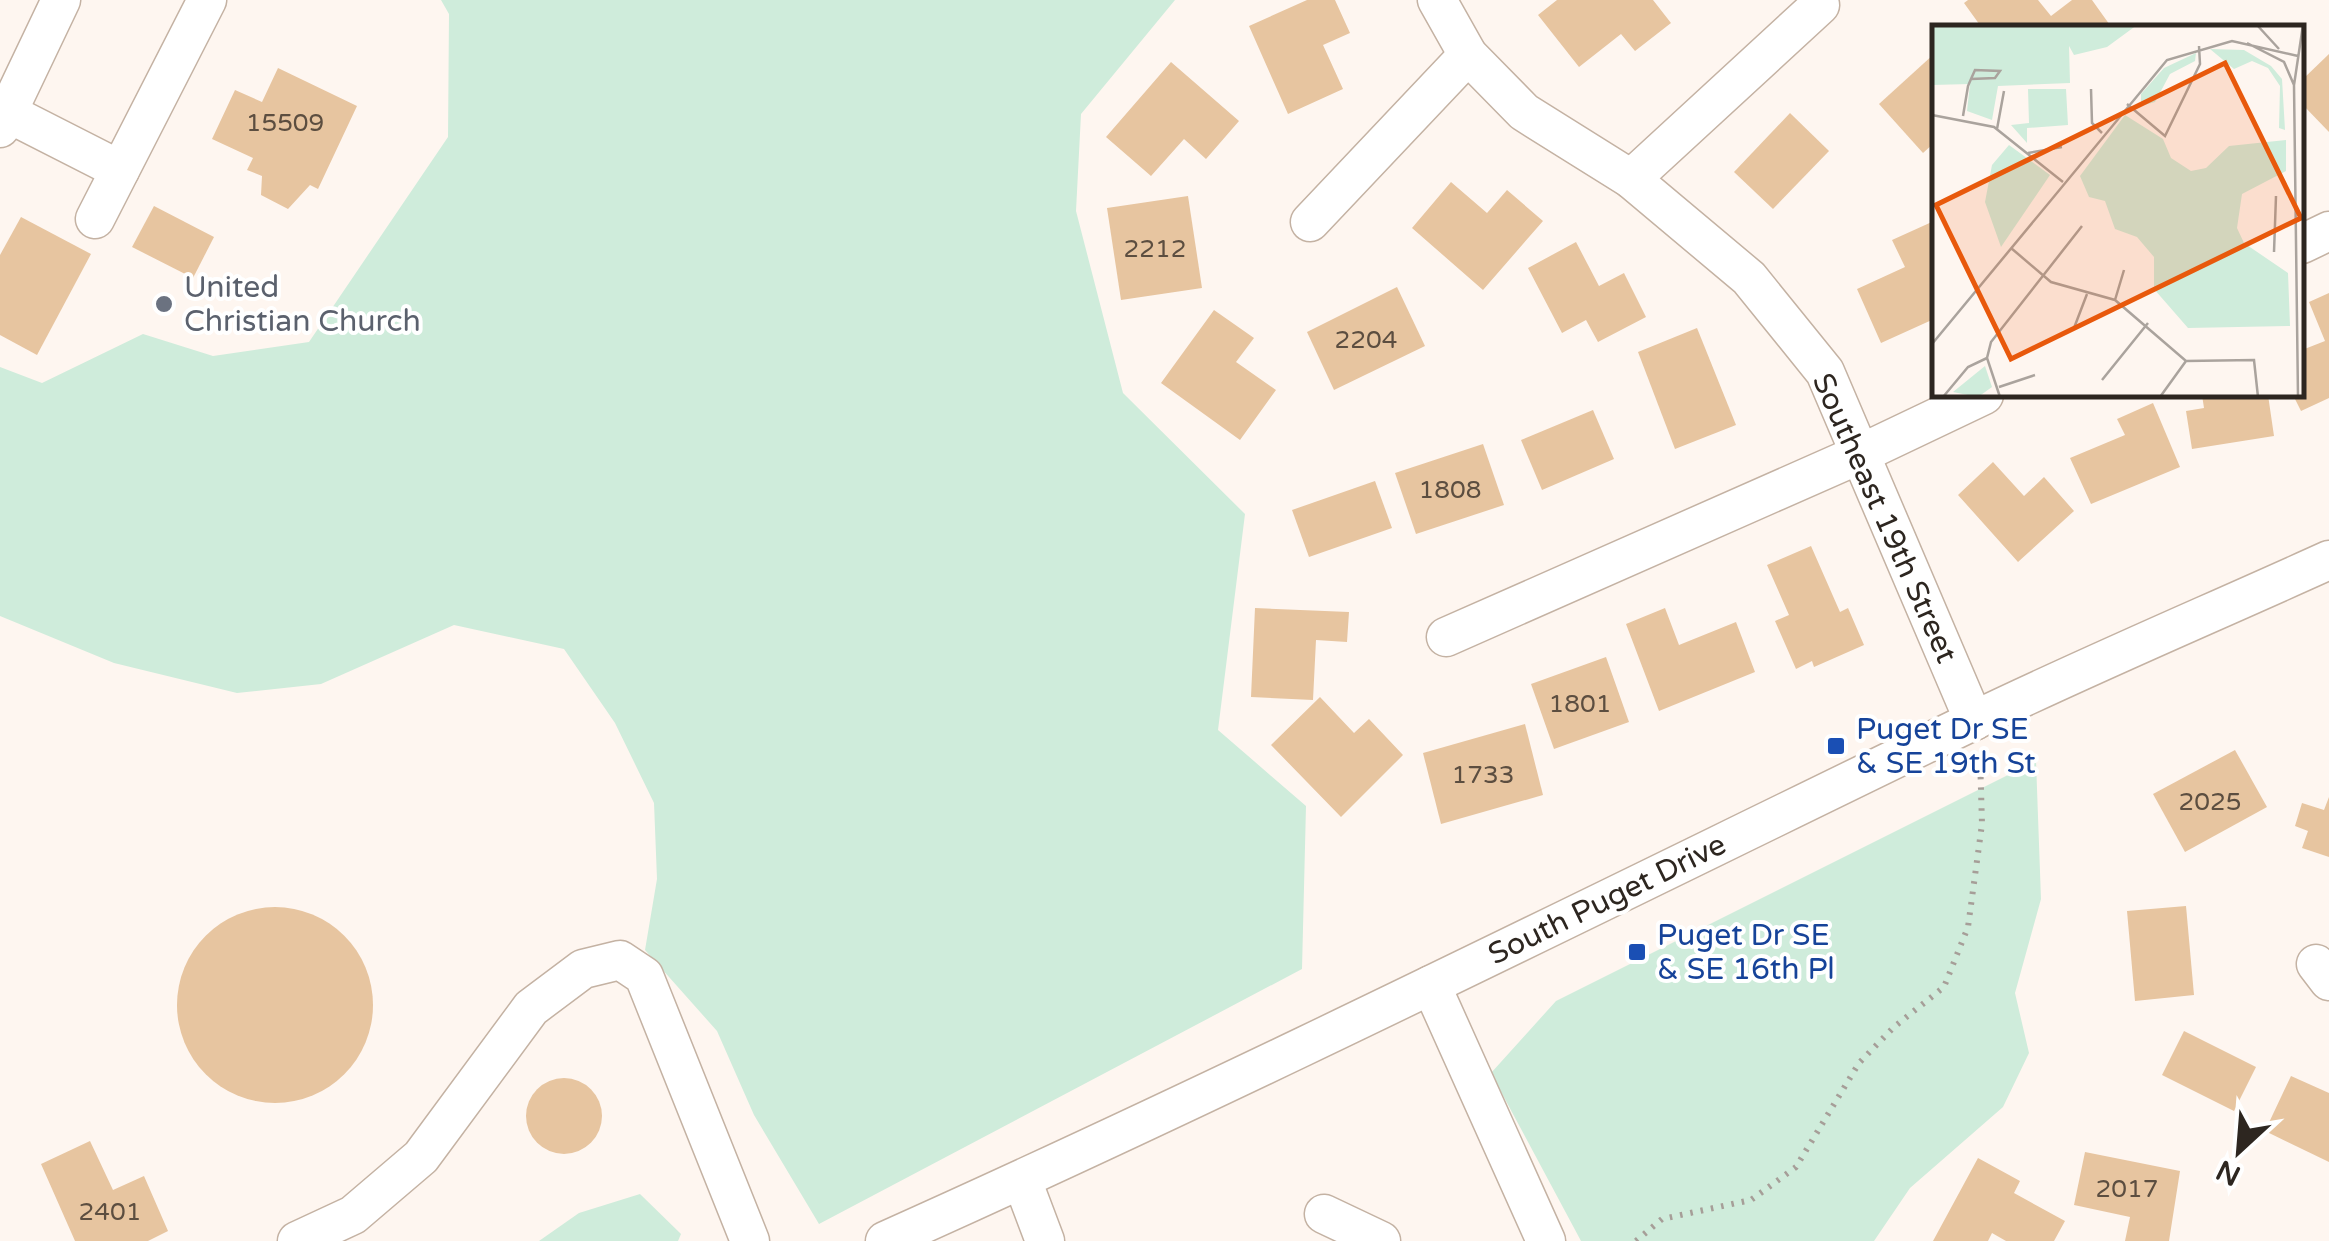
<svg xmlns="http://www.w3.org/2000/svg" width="2329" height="1241" font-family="'Varela Round',sans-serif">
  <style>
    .green { fill: #cfecdb }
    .building { fill: #e7c5a0 }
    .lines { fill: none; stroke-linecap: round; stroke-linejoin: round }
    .minor-casing { stroke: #c4b2a3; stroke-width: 41 }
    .path { stroke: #a69e98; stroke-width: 6; stroke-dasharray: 2.5 8; stroke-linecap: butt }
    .minor { stroke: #fff; stroke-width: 38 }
    .worship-dot { fill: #6b7280; stroke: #fff; stroke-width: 4 }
    .transit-dot { fill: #1a4fb4; stroke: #fff; stroke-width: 4 }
    .labels { text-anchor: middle; stroke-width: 8; stroke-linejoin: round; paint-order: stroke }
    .number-label { font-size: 25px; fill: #5c4e40 }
    .worship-label { font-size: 30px; fill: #5b616d; stroke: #fff; text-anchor: start }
    .street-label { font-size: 30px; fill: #2d2620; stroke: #fff }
    .transit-label { font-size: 30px; fill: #164399; stroke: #fff; text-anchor: start }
    .inset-road { fill: none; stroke: #aaa39d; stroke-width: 2.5 }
    .view { fill: #e8590c; fill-opacity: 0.15; stroke: #e8590c; stroke-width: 5 }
    .inset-edge { fill: none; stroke: #2d2620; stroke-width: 5 }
  </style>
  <rect width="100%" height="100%" fill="#fef6f0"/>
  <g class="green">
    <path d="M441,0H1175L1081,114L1076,211L1123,393L1245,514L1218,730L1306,806L1302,969L819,1224L754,1115L717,1031L645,950L657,879L654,803L615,723L564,649L454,625L321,684L237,693L114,663L0,616V367L42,383L143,334L213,356L309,342L448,137L449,14Z"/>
    <path d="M2036,761L2041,899L2015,993L2029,1053L2003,1107L1910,1188L1874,1241H1581L1491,1073L1556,1001Z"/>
    <path d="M640,1194L681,1234L678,1241H539L579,1213Z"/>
  </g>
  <g class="building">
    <path d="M1307,0H1335L1350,33L1323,45L1343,89L1288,114L1249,26Z"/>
    <path d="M1557,0H1653L1671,23L1635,51L1621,34L1579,67L1538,15Z"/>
    <path d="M1968,0H2038L2051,16L2072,0H2092L2112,28H1982L1964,3Z"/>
    <path d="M1934,54V143L1923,153L1879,104Z"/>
    <path d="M2329,54V132L2302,104V80Z"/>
    <path d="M1171,62L1239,121L1206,159L1184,139L1151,176L1106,137Z"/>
    <path d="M278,68L357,106L318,189L310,185L288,209L261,195L262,176L247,170L253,158L212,139L235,90L262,102Z"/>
    <path d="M1790,113L1829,151L1773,209L1734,172Z"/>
    <path d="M1451,182L1487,213L1507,190L1543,221L1483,290L1412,228Z"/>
    <path d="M1188,196L1202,288L1121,300L1107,208Z"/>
    <path d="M154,206L214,237L193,278L132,247Z"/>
    <path d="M21,217L91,254L37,355L0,335V255Z"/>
    <path d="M1934,221V319L1881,343L1857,289L1905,267L1892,240Z"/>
    <path d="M1576,242L1599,286L1624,273L1646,317L1598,342L1586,320L1562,333L1528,268Z"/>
    <path d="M1397,287L1425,346L1334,390L1307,332Z"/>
    <path d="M2329,293V398L2301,411L2293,395H2302V350L2325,341L2309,302Z"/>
    <path d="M1214,310L1254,338L1236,362L1276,390L1240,440L1161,383Z"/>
    <path d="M1697,328L1736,425L1675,449L1638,352Z"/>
    <path d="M2202,395H2268L2274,436L2192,449L2186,411L2204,408Z"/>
    <path d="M2153,403L2180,467L2091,504L2070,458L2125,435L2117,419Z"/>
    <path d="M1593,410L1614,459L1542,490L1521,440Z"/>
    <path d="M1483,444L1504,505L1416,534L1395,473Z"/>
    <path d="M1993,462L2024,496L2044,477L2074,511L2018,562L1958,495Z"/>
    <path d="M1375,481L1392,528L1309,557L1292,510Z"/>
    <path d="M1811,546L1840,612L1848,608L1864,645L1814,667L1812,661L1796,669L1775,621L1789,615L1767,565Z"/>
    <path d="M1255,608L1349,612L1347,642L1316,640L1313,700L1251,697Z"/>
    <path d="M1665,608L1679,645L1736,622L1755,672L1659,711L1626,624Z"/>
    <path d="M1606,657L1629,722L1554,749L1531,684Z"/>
    <path d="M1320,697L1354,733L1369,719L1403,755L1341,817L1271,745Z"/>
    <path d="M1525,724L1543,795L1441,824L1423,753Z"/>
    <path d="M2235,750L2267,807L2185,852L2153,794Z"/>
    <path d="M2329,797V857L2302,848L2308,831L2295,826L2302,803L2324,810Z"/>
    <path d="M2186,906L2194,995L2135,1001L2127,911Z"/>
    <circle cx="275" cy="1005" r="98"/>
    <path d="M2184,1031L2256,1067L2234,1111L2162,1075Z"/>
    <path d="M2291,1076L2329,1093V1162L2265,1131Z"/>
    <circle cx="564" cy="1116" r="38"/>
    <path d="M90,1141L113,1190L144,1176L168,1231L148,1241H75L41,1164Z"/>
    <path d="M2085,1152L2180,1171L2169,1241H2125L2130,1217L2074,1205Z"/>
    <path d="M1978,1158L2020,1181L2014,1193L2065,1221L2054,1241H2006L1992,1233L1988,1241H1933Z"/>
  </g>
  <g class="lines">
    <g class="minor-casing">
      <g id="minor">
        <path d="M1437,0L1468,55L1524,112L1631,179L1749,278L1825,372L1974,721"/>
        <path d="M8,113L120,170"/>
        <path d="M0,128L61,0"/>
        <path d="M1631,179L1820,5"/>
        <path d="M95,219L207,0"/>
        <path d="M1310,222L1468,55"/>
        <path d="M2302,244L2329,231"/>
        <path d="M1446,637L1858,455L1984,395"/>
        <path d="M2316,964L2329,981"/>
        <path d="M1431,985L1546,1241"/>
        <path d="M1022,1180L1045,1241"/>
        <path d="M1324,1214L1381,1241"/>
        <path d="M297,1241L353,1215L421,1157L531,1008L583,969L620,960L644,976L750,1241"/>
        <path d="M885,1241C1251,1077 1610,897 1971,722C2089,665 2210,614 2329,560"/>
      </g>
    </g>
    <path class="path" d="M1636,1241L1662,1219L1751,1200L1796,1167L1859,1063L1894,1027L1944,987L1968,927L1982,824L1980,756"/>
    <use href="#minor" class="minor"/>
  </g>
  <circle class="worship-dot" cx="164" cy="304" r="10"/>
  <g class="transit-dot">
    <rect x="1826" y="736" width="20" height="20" rx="5"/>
    <rect x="1627" y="942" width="20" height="20" rx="5"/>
  </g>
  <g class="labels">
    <g class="number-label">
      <text x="285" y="131">15509</text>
      <text x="1155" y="257">2212</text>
      <text x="1366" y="348">2204</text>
      <text x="1450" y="498">1808</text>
      <text x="1580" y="712">1801</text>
      <text x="1483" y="783">1733</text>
      <text x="2210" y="810">2025</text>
      <text x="2127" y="1197">2017</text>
      <text x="110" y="1220">2401</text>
    </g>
    <g class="worship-label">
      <text x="184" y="297">United<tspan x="184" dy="34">Christian Church</tspan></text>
    </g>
    <g class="street-label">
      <text transform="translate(1885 518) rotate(66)" y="10">Southeast 19th Street</text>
      <text transform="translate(1607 899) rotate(-26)" y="10">South Puget Drive</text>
    </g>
    <g class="transit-label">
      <text x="1856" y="739">Puget Dr SE<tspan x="1856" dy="34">&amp; SE 19th St</tspan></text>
      <text x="1657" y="945">Puget Dr SE<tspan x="1657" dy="34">&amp; SE 16th Pl</tspan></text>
    </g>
  </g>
  <g transform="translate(1932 25)">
    <rect width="372" height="372" fill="#fef6f0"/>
    <path d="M0,0H205L175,22L142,30L137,21L138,58L66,61L60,95L35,86L38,59L0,60ZM278,24L312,25L339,41L350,54L353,105L347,103L348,61L336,43L320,36L302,44ZM264,28L263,36L238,49L223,77L209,81V69L232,43ZM96,64H134L136,100L95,103V118L79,100L97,98ZM193,90L231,114L239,133L259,146L274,143L297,121L354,115V146L310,169L305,203L312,218L356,248L358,301L256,303L222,264V232L205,212L183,204L173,176L157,172L148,151ZM77,120L118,150L69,222L53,177L60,140ZM53,341L60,362L46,372L21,367Z" fill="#cfecdb"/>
    <path class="inset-road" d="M325,0L347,24M315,18L352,37L362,60M159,64L160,98L170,108M195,79L233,111L268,39L267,21M0,90L62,102L131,157M31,91L36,61L39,54L43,45L68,46L63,53L39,54M65,104L72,66M96,128L130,122M79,223L119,257L183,275L254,336L322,335L326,372M342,227L344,171M183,275L192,245M142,303L155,269M0,319L235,35L300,16L366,31M170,355L216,298M67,362L103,350M11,372L36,342L55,333M68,372L55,333L59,317L150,201M228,372L254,336M366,372L362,60L371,0"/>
    <path class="view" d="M293,38L369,193L79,334L4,180Z"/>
    <rect width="372" height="372" class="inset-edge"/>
  </g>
  <g transform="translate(2239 1151) rotate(206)" stroke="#ffffff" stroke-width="8" paint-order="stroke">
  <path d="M0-8L18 38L0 25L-18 38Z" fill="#2d2620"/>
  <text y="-15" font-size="28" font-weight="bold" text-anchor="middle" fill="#2d2620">N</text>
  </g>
</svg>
